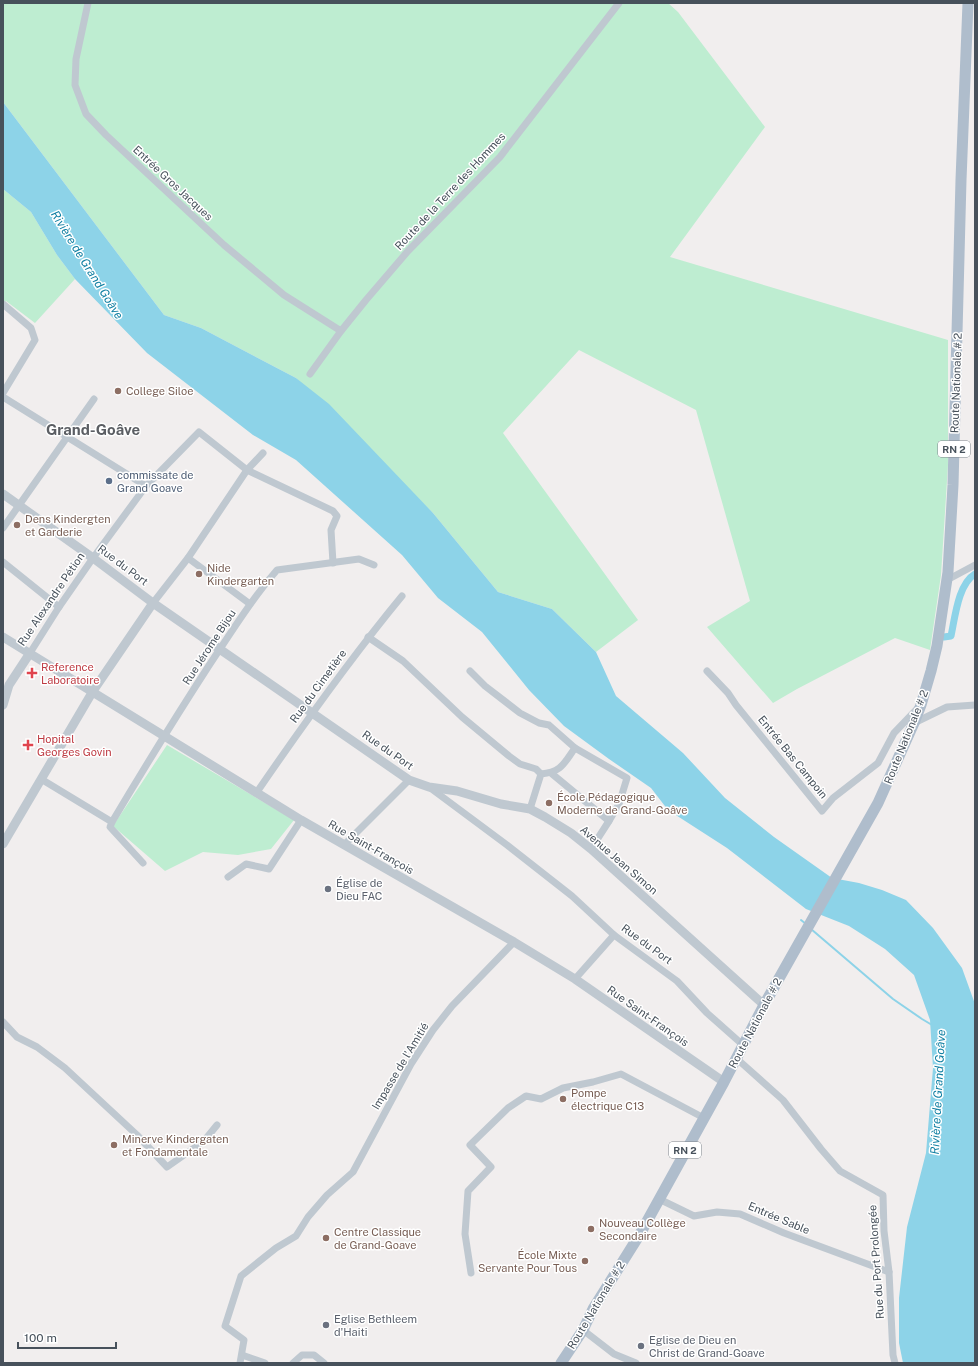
<svg xmlns="http://www.w3.org/2000/svg" width="978" height="1366" font-family="'Public Sans',sans-serif">
  <style>
    .green { fill: #beedd1 }
    .water { fill: #8dd3e8 }
    .lines { fill: none; stroke-linecap: round; stroke-linejoin: round }
    .stream { stroke: #8dd3e8; stroke-width: 2 }
    .canal { stroke: #8dd3e8; stroke-width: 7 }
    .minor { stroke: #bfc8d0; stroke-width: 7 }
    .tertiary { stroke: #bfc8d0; stroke-width: 9 }
    .primary { stroke: #afbdcc; stroke-width: 11 }
    .education-dot { fill: #8d6e63; stroke: #fff; stroke-width: 1.5 }
    .service-dot { fill: #5c6f8a; stroke: #fff; stroke-width: 1.5 }
    .health-dot { fill: #e0444e; stroke: #fff; stroke-width: 1.5 }
    .worship-dot { fill: #6b7280; stroke: #fff; stroke-width: 1.5 }
    .labels { text-anchor: middle; stroke-width: 3; stroke-linejoin: round; paint-order: stroke }
    .shield { fill: #fff; stroke: #7e858c; stroke-width: 1 }
    .shield-label { font-size: 10px; font-weight: bold; fill: #47515b }
    .street-label { font-size: 11px; fill: #47515b; stroke: #fff }
    .education-label { font-size: 11px; fill: #785e54; stroke: #fff; text-anchor: start }
    .service-label { font-size: 11px; fill: #4e5e75; stroke: #fff; text-anchor: start }
    .health-label { font-size: 11px; fill: #be3a42; stroke: #fff; text-anchor: start }
    .worship-label { font-size: 11px; fill: #5b616d; stroke: #fff; text-anchor: start }
    .water-label { font-size: 12px; font-style: italic; fill: #1280a3; stroke: #fff }
    .district-label { font-size: 15px; font-weight: bold; fill: #5b5e63; stroke: #fff }
  </style>
  <rect width="100%" height="100%" fill="#f1eeee"/>
  <g class="green">
    <path d="M3,3H668L678,12L765,127L670,257L948,340V465L941,575L930,650L895,638L797,689L773,703L707,627L750,601L696,410L579,350L503,433L638,620L596,652L552,609L498,592L433,513L296,378L201,328L164,315L3,102Z"/>
    <path d="M3,189L31,212L57,255L75,279L35,323L6,301L3,304Z"/>
    <path d="M167,745L294,820L271,849L238,855L203,852L165,871L113,826Z"/>
  </g>
  <path class="water" d="M3,102L164,315L201,328L296,378L329,404L433,513L498,592L552,609L596,652L616,696L683,753L725,798L774,837L832,878L859,883L882,890L906,900L933,928L962,968L975,1004V1363H903L899,1343V1298L907,1227L926,1153L933,1068L930,1020L914,975L885,949L849,926L806,909L727,848L668,810L651,788L609,759L564,726L529,690L482,632L438,598L402,555L296,460L253,435L147,353L75,279L57,255L31,212L3,189Z"/>
  <g class="lines">
    <g class="stream">
      <path d="M801,920L806,924"/>
      <path d="M811,929L893,999L922,1019L932,1025"/>
    </g>
    <path class="canal" d="M944,637L951,636C955,618 958,584 975,574"/>
    <g class="minor">
      <path d="M88,3L76,59L75,85L86,114L106,135L224,245L284,295L341,331"/>
      <path d="M3,304L31,328L35,340L3,393"/>
      <path d="M310,374L341,331L366,300L408,251L500,157L619,3"/>
      <path d="M3,397L146,486"/>
      <path d="M3,528L94,399"/>
      <path d="M188,558L250,604"/>
      <path d="M3,562L59,607"/>
      <path d="M947,580L975,565"/>
      <path d="M153,603L188,558L247,470L263,453"/>
      <path d="M368,637L403,661L462,717L509,756L520,764L536,769L541,774"/>
      <path d="M30,653L59,607L93,558L146,486L199,432L247,470L333,511L337,516L331,530L333,563"/>
      <path d="M470,671L485,686L520,713L539,723L549,725L575,748L627,778L619,804L609,821L591,849"/>
      <path d="M707,671L728,693L736,705L822,811L833,798L878,763L894,733L917,709"/>
      <path d="M914,723L947,707L975,705"/>
      <path d="M551,773L609,821"/>
      <path d="M41,779L112,822L110,827L143,863"/>
      <path d="M429,787L507,845L572,896L614,935L677,981L707,1013L743,1045"/>
      <path d="M257,792C303,725 350,659 402,596"/>
      <path d="M530,809L541,774C562,772 564,763 575,748"/>
      <path d="M112,822C143,770 175,718 208,667C230,634 251,600 277,570L359,559L374,565"/>
      <path d="M344,845L409,780"/>
      <path d="M228,877L246,864L269,869L301,820"/>
      <path d="M575,979L614,935"/>
      <path d="M3,1022L17,1037L37,1047L65,1068L137,1135L167,1167L204,1141L217,1125"/>
      <path d="M736,1058L783,1100L821,1149L840,1171L883,1195L884,1231L889,1272L893,1355L895,1363"/>
      <path d="M659,1199L694,1216L717,1212L740,1214L784,1233L889,1272"/>
      <path d="M471,1273L465,1234L468,1191L491,1167L470,1145L508,1108L526,1096L541,1099L563,1088L593,1082L621,1074L704,1118"/>
      <path d="M583,1330L614,1354L636,1363"/>
      <path d="M242,1355L265,1363"/>
      <path d="M240,1363L244,1340L225,1326L241,1276L276,1248L296,1236L308,1217L327,1195L353,1172L411,1064L433,1030L452,1006L514,942"/>
      <path d="M293,1363L302,1355H314L324,1363"/>
    </g>
    <g class="tertiary">
      <path d="M3,494L93,558L153,603L409,780L429,787L457,791L501,804L530,809L545,817L571,833L591,849L764,1005"/>
      <path d="M3,637L301,820L514,942L575,979L724,1082"/>
      <path d="M3,705L9,685L30,653"/>
      <path d="M3,844L93,691L153,603"/>
    </g>
    <path class="primary" d="M561,1363L583,1330L593,1309L640,1234L724,1082L764,1005L878,803L914,723L921,705L931,671L937,646L948,572L953,485L961,180L968,3"/>
  </g>
  <g class="education-dot">
    <circle cx="118" cy="391" r="4"/>
    <circle cx="17" cy="525" r="4"/>
    <circle cx="199" cy="574" r="4"/>
    <circle cx="549" cy="803" r="4"/>
    <circle cx="563" cy="1099" r="4"/>
    <circle cx="114" cy="1145" r="4"/>
    <circle cx="591" cy="1229" r="4"/>
    <circle cx="326" cy="1238" r="4"/>
    <circle cx="585" cy="1261" r="4"/>
  </g>
  <circle class="service-dot" cx="109" cy="481" r="4"/>
  <g class="health-dot">
    <path d="M30 667h4v4h4v4h-4v4h-4v-4h-4v-4h4z"/>
    <path d="M26 739h4v4h4v4h-4v4h-4v-4h-4v-4h4z"/>
  </g>
  <g class="worship-dot">
    <circle cx="328" cy="889" r="4"/>
    <circle cx="326" cy="1325" r="4"/>
    <circle cx="641" cy="1346" r="4"/>
  </g>
  <g class="labels">
    <g class="shield">
      <rect x="938" y="441" width="32" height="16" rx="3"/>
      <rect x="669" y="1142" width="32" height="16" rx="3"/>
    </g>
    <g class="shield-label">
      <text x="954" y="453">RN 2</text>
      <text x="685" y="1154">RN 2</text>
    </g>
    <g class="street-label">
      <text transform="translate(173 183) rotate(43)" y="4">Entrée Gros Jacques</text>
      <text transform="translate(450 191) rotate(-47)" y="4">Route de la Terre des Hommes</text>
      <text transform="translate(956 383) rotate(-88)" y="4">Route Nationale # 2</text>
      <text transform="translate(123 565) rotate(37)" y="4">Rue du Port</text>
      <text transform="translate(51 599) rotate(-56)" y="4">Rue Alexandre Pétion</text>
      <text transform="translate(209 647) rotate(-57)" y="4">Rue Jérome Bijou</text>
      <text transform="translate(318 686) rotate(-54)" y="4">Rue du Cimetière</text>
      <text transform="translate(906 737) rotate(-68)" y="4">Route Nationale # 2</text>
      <text transform="translate(388 750) rotate(35)" y="4">Rue du Port</text>
      <text transform="translate(793 757) rotate(51)" y="4">Entrée Bas Campoin</text>
      <text transform="translate(371 847) rotate(30)" y="4">Rue Saint-François</text>
      <text transform="translate(619 860) rotate(41)" y="4">Avenue Jean Simon</text>
      <text transform="translate(647 944) rotate(36)" y="4">Rue du Port</text>
      <text transform="translate(648 1016) rotate(35)" y="4">Rue Saint-François</text>
      <text transform="translate(755 1023) rotate(-62)" y="4">Route Nationale # 2</text>
      <text transform="translate(400 1066) rotate(-59)" y="4">Impasse de l'Amitié</text>
      <text transform="translate(779 1218) rotate(23)" y="4">Entrée Sable</text>
      <text transform="translate(876 1262) rotate(-94)" y="4">Rue du Port Prolongée</text>
      <text transform="translate(596 1305) rotate(-59)" y="4">Route Nationale # 2</text>
    </g>
    <g class="education-label">
      <text x="126" y="395">College Siloe</text>
      <text x="25" y="523">Dens Kindergten<tspan x="25" dy="13">et Garderie</tspan></text>
      <text x="207" y="572">Nide<tspan x="207" dy="13">Kindergarten</tspan></text>
      <text x="557" y="801">École Pédagogique<tspan x="557" dy="13">Moderne de Grand-Goâve</tspan></text>
      <text x="571" y="1097">Pompe<tspan x="571" dy="13">électrique C13</tspan></text>
      <text x="122" y="1143">Minerve Kindergaten<tspan x="122" dy="13">et Fondamentale</tspan></text>
      <text x="599" y="1227">Nouveau Collège<tspan x="599" dy="13">Secondaire</tspan></text>
      <text x="334" y="1236">Centre Classique<tspan x="334" dy="13">de Grand-Goave</tspan></text>
      <text x="577" y="1259" text-anchor="end">École Mixte<tspan x="577" dy="13">Servante Pour Tous</tspan></text>
    </g>
    <g class="service-label">
      <text x="117" y="479">commissate de<tspan x="117" dy="13">Grand Goave</tspan></text>
    </g>
    <g class="health-label">
      <text x="41" y="671">Reference<tspan x="41" dy="13">Laboratoire</tspan></text>
      <text x="37" y="743">Hopital<tspan x="37" dy="13">Georges Govin</tspan></text>
    </g>
    <g class="worship-label">
      <text x="336" y="887">Église de<tspan x="336" dy="13">Dieu FAC</tspan></text>
      <text x="334" y="1323">Eglise Bethleem<tspan x="334" dy="13">d'Haiti</tspan></text>
      <text x="649" y="1344">Eglise de Dieu en<tspan x="649" dy="13">Christ de Grand-Goave</tspan></text>
    </g>
    <g class="water-label">
      <text transform="translate(87 265) rotate(58)" y="4">Rivière de Grand Goâve</text>
      <text transform="translate(938 1092) rotate(-87)" y="4">Rivière de Grand Goâve</text>
    </g>
    <g class="district-label">
      <text x="93" y="435">Grand-Goâve</text>
    </g>
  </g>
  <rect width="978" height="1366" fill="none" stroke="#47515b" stroke-width="8"/>
  <path d="M18 1342v6h98v-6" fill="none" stroke="#47515b" stroke-width="2"/>
  <text x="24" y="1342" font-size="12" fill="#47515b" stroke="#ffffff" stroke-width="3" paint-order="stroke">100 m</text>
</svg>
